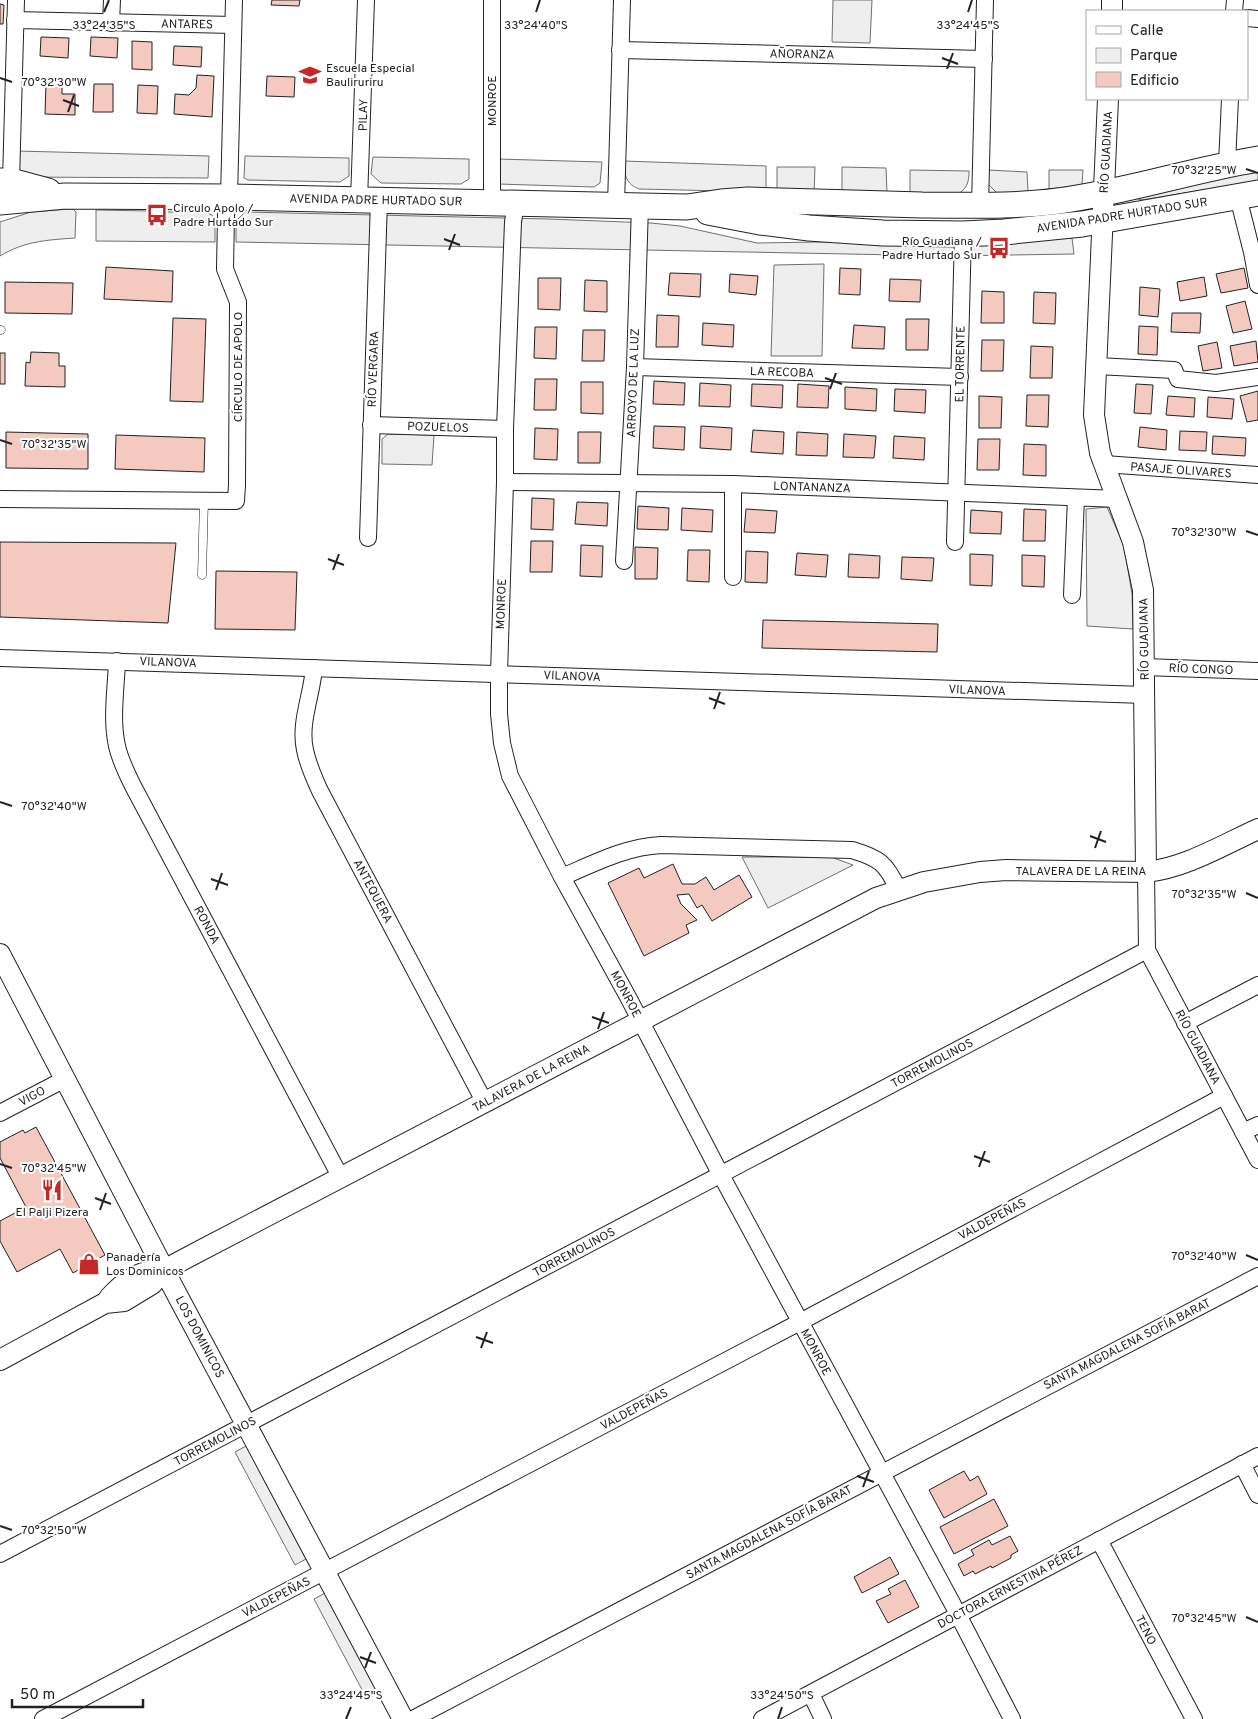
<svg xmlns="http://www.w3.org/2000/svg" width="1258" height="1719" font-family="Overpass,sans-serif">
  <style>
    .green { fill: #eee; stroke: #6f6f6f }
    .building { fill: #f3c9c0; stroke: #222 }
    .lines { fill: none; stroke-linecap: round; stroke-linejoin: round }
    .service-casing { stroke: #222; stroke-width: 9 }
    .minor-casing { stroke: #222; stroke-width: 18 }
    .tertiary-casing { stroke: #222; stroke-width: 22 }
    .primary-casing { stroke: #222; stroke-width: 27 }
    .service { stroke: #fff; stroke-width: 8 }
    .minor { stroke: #fff; stroke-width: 16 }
    .tertiary { stroke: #fff; stroke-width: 20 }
    .primary { stroke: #fff; stroke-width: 25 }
    .ticks { fill: none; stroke: #222; stroke-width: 2 }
    .labels { text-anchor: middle; stroke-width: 4; stroke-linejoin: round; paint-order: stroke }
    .street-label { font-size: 12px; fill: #222; stroke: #fff }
    .poi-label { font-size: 12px; fill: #222; stroke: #fff; text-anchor: start }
    .ticks-label { font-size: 12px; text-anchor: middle; fill: #222; stroke: #fff; stroke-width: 4; stroke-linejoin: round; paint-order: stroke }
  </style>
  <rect width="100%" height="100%" fill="#fff"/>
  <g class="green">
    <path d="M833,0H872L870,43L832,42Z"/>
    <path d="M17,151L209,156L208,178L15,177Z"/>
    <path d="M245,156L349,158V176L340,182L248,180L244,178Z"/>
    <path d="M373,157L469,159V179L461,184L381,183L371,174Z"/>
    <path d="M497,159L602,162L600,183L594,187L498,184Z"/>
    <path d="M624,161L766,166V192L639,189C626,184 624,175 624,161Z"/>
    <path d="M777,167H815L814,193L777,192Z"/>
    <path d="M842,167L886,168L887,193L842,192Z"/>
    <path d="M910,170L969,171C969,183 967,188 957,195L910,194Z"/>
    <path d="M988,170L1027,172L1028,191L999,195L988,184Z"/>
    <path d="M1049,170H1083L1082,185L1049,189Z"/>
    <path d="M1258,172V181L1142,200L1135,198L1206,180Z"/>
    <path d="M69,209H73L76,212L75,238C47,240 25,241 0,256V222L31,212Z"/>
    <path d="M96,210L150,211L149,221H161L162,212H205L212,215L215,221V242L96,241Z"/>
    <path d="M245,212L549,219L651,223L680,226L757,243L1072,238L1074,254L949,256L236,242V221Z"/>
    <path d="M824,264L822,356H771L774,265Z"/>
    <path d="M388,434L434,435L432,465L382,464V439Z"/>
    <path d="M1107,507L1124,546L1132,594L1133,629L1087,626L1086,509Z"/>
    <path d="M742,857H831L853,865L768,908Z"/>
    <path d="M246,1446L306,1559L295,1565L235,1452Z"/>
    <path d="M325,1593L378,1693L367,1699L314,1599Z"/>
  </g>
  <g class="building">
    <path d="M272,0H300L299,6L271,5Z"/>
    <path d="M0,4L4,5L3,24H0Z"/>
    <path d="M41,37L69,38L68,58L40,56Z"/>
    <path d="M91,37L118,38L117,58L90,56Z"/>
    <path d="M132,41L152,42V70L132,69Z"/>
    <path d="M174,46L202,47L201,67L173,65Z"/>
    <path d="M197,75L214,76L212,117L174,114L175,94L189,95L196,88Z"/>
    <path d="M267,76L295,77L294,97L266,96Z"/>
    <path d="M46,82L62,83V94H75V115L45,114Z"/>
    <path d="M94,84H113V112H93Z"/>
    <path d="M138,85L158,86L157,114L137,113Z"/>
    <path d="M106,267L173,271L172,302L104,299Z"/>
    <path d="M840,268L861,269L860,295L839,294Z"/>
    <path d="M1244,268L1248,288L1221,293L1216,274Z"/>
    <path d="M670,273L701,274L700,297L668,295Z"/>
    <path d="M730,274L758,276L756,295L729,292Z"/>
    <path d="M1204,277L1207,296L1180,301L1177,282Z"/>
    <path d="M538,278H561L560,310L538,309Z"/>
    <path d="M890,279L921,280L920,302L889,301Z"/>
    <path d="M585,280L607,281V312L584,311Z"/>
    <path d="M5,282L73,283L72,314L5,313Z"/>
    <path d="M1140,287L1160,289L1158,317L1139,315Z"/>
    <path d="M982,291L1004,292V323H981Z"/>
    <path d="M1034,292L1056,293L1055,324L1033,323Z"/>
    <path d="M1245,301L1252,329L1233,333L1226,306Z"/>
    <path d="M1172,313H1201L1200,333L1171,332Z"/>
    <path d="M657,315L679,316L678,347H656Z"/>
    <path d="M173,318L206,319L203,402L170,401Z"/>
    <path d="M906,319H929L928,350H906Z"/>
    <path d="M703,323L734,325L733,347L702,345Z"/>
    <path d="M854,325L885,327L884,349L852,348Z"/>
    <path d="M1139,326L1158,327L1157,355L1138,354Z"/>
    <path d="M535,327H557L556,359L534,358Z"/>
    <path d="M583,330H605L604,361H582Z"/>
    <path d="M982,340H1004L1003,371H981Z"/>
    <path d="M1256,341L1258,362L1234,366L1230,346Z"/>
    <path d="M1217,342L1222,368L1203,371L1198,346Z"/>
    <path d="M1031,346L1053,347L1052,378H1030Z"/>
    <path d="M31,352L59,353V366H65V387L25,386L26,362L30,363Z"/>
    <rect x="0" y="353" width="5" height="31"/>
    <path d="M535,379H557L556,410H534Z"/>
    <path d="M654,381L685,383L684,405L653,404Z"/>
    <path d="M581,382H603V414L581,413Z"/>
    <path d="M700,383L731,385L730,407L699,406Z"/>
    <path d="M752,384L783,385L782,408L751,406Z"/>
    <path d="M798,384L829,386L828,408L797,407Z"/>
    <path d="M1136,384L1153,385L1151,414L1134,413Z"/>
    <path d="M845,387L877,389L876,411L845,409Z"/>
    <path d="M895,389L926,390L925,413L894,411Z"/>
    <path d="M1258,391V420L1247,422L1240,396Z"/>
    <path d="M1027,395H1049L1048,427L1026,426Z"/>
    <path d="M979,396L1002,397L1001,428H979Z"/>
    <path d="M1168,396L1195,398L1194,417L1166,415Z"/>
    <path d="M1208,397L1234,399L1232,419L1207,417Z"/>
    <path d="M654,426L685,427L684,450L653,448Z"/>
    <path d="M701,426L732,428L731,450L700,448Z"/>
    <path d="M1140,427L1167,430L1166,450L1138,447Z"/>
    <path d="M535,428L558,429L557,460L534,459Z"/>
    <path d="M753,430L784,432L783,454L751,452Z"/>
    <path d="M1180,431L1207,432L1206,451L1179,450Z"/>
    <path d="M6,432L88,434V469L6,468Z"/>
    <path d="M578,432H601L600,463H578Z"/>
    <path d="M797,432L828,434L827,456L796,455Z"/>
    <path d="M844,434L876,436L874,458L843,457Z"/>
    <path d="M116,435L205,438L204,472L115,469Z"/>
    <path d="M894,436L925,438L924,460L893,458Z"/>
    <path d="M1213,436L1246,438L1245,456L1212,454Z"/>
    <path d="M978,439H1000L999,470H977Z"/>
    <path d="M1024,444L1046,445V476L1023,475Z"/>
    <path d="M532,498L554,499L553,530L531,529Z"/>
    <path d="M577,502L608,503L607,526L575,524Z"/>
    <path d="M638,506L669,508L668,530L637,529Z"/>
    <path d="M682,508L713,510L712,532L681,530Z"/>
    <path d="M746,509L777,511L775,533L744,532Z"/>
    <path d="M1024,509L1046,510L1045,541H1023Z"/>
    <path d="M971,510L1002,512L1001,534L970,533Z"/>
    <path d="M531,541H553L552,572H530Z"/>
    <path d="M0,542L176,543L168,623L0,617Z"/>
    <path d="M581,545L603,546L602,577L580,576Z"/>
    <path d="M635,547L658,548L657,579H635Z"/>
    <path d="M688,550H710L709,582L687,581Z"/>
    <path d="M746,551L768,552L767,583L745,582Z"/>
    <path d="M797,553L828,555L826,577L795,575Z"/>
    <path d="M849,554L880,556L879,578L848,577Z"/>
    <path d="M970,554L993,555L992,586L970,585Z"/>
    <path d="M1022,555L1045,556L1044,587L1022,586Z"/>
    <path d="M902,557L934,558L932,581L901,579Z"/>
    <path d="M216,571L297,572L295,630L215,629Z"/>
    <path d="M763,620L938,624L937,652L762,648Z"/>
    <path d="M673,864L682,884H695L706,877L714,890L739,875L752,897L712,921L702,905L697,908L689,894L677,895L681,904L697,920L686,925L689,933L644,956L608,883L639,868L644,878Z"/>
    <path d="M36,1127L105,1255L73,1273L60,1249L17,1272L0,1241V1221L26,1207L0,1158V1142L23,1130L25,1133Z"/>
    <path d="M964,1471L970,1481L978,1476L987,1494L944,1518L929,1490Z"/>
    <path d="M994,1499L1008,1526L954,1554L940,1527Z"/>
    <path d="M1010,1536L1018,1551L1011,1555V1558L992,1568L991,1566L975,1574L973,1571L964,1576L958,1564L974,1555L971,1550L989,1540L992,1545Z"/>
    <path d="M890,1557L899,1574L862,1593L854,1577Z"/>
    <path d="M905,1580L919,1607L888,1623L876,1601L891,1594L888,1589Z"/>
  </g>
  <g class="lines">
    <g class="service-casing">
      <g id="service">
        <path d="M0,330H1"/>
        <path d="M202,575L204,500"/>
      </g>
    </g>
    <g class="minor-casing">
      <g id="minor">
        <path d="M492,0V202"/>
        <path d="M1234,11L1235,0"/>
        <path d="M1247,18L1258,19"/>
        <path d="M15,20L233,25"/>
        <path d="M111,23L112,0"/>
        <path d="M620,50L984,59"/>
        <path d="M1227,164L1230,99"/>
        <path d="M11,181L16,0"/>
        <path d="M1238,197L1252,252L1258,285"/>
        <path d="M359,200L366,0"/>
        <path d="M516,203L513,222L505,429V482L499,674V714L502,743L510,776L562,877L628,997L721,1175L951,1601L1012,1719"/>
        <path d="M616,205L622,0"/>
        <path d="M980,206L985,0"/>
        <path d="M1097,366L1174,370L1178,379L1216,383L1258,377"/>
        <path d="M635,367L960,377"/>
        <path d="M371,425L505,429"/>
        <path d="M1104,464L1258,475"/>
        <path d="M505,482L733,484L1118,499"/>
        <path d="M0,499L236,501L237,485L238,302L225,269L226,215L229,197L234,0"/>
        <path d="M368,538L379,200"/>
        <path d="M955,542L963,234"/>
        <path d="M624,561L635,367L640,205"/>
        <path d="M733,577V484"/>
        <path d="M1072,595L1076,498"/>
        <path d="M0,658L1145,695"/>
        <path d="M117,661C116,689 111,719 117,746C120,760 127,774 133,786L341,1178"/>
        <path d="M1144,667L1258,671"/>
        <path d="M314,668C312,695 299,723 305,750C308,765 314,778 320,791L485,1103"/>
        <path d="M1146,872L1147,950L1258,1160"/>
        <path d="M562,877C595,863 625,847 661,845L852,850C879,858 886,863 898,889"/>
        <path d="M1185,1023L1258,985"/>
        <path d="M0,1113L65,1079"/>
        <path d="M1243,1132L1258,1125"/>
        <path d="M1242,1464L1258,1495"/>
        <path d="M1099,1540L1194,1719"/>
        <path d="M0,1554L1147,950"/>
        <path d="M811,1694L823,1719"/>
        <path d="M43,1719L800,1322L1224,1096"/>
        <path d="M413,1719L1258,1276"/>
        <path d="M762,1719L1258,1456"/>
      </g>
    </g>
    <g class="tertiary-casing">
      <g id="tertiary">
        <path d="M1112,11V0"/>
        <path d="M1108,99L1094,415L1100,453L1133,542L1143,590L1146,872"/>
        <path d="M0,954L174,1289L403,1719"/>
        <path d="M109,1298C118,1288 131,1277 143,1273C150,1271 158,1271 164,1270"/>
        <path d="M0,1360L105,1303L124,1301L152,1284L164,1270L194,1254L876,898L924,882L980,872L1006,870L1146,872C1185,868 1223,845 1258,829"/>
      </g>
    </g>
    <g class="primary-casing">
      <g id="primary">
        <path d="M0,181H11L48,191"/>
        <path d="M0,202L65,196L229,197L687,207L721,202L748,200C806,202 864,203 922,205C967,205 1013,207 1058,201C1126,192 1191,170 1258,159"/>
        <path d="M708,212L760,222L809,228L883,233L963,234L1004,232L1082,224L1258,193"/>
      </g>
    </g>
    <use href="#service" class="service"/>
    <use href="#minor" class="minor"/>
    <use href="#tertiary" class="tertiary"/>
    <use href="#primary" class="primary"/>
  </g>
  <path class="ticks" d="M104,12L109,0M536,12L540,0M968,12L972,0M942,58L958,64M947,69L953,53M0,78L12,82M63,100L79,106M68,112L74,95M1246,169L1258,173M444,239L460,245M449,250L455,234M825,378L842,384M830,389L836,373M0,440L12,444M1246,531L1258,535M328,559L344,565M333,570L339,554M709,698L725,704M714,709L720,692M0,802L12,806M1090,836L1106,842M1095,848L1101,831M211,879L228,885M216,890L222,873M1246,893L1258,898M592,1017L609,1023M598,1029L604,1012M974,1156L990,1162M0,1164L12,1168M979,1167L985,1151M95,1198L111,1204M100,1210L106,1193M1246,1255L1258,1260M476,1337L493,1343M481,1348L487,1332M857,1476L874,1482M863,1487L869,1471M0,1526L12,1530M1246,1617L1258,1622M360,1657L376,1663M365,1668L371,1652M346,1719L351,1707M778,1719L782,1707"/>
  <defs>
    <g id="school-bare" transform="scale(1.725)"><path d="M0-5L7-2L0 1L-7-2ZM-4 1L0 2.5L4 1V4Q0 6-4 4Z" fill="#c62828" stroke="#fff" stroke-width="2.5" paint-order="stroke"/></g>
    <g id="bus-bare" transform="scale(1.725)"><path d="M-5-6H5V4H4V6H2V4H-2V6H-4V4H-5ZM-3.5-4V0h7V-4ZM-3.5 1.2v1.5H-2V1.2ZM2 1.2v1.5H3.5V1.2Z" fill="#c62828" stroke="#fff" stroke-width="2.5" paint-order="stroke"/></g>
    <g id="restaurant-bare" transform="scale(1.725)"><path d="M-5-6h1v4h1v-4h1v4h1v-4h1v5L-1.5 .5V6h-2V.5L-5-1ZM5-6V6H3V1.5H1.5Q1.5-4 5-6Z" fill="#c62828" stroke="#fff" stroke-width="2.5" paint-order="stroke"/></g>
    <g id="shop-bare" transform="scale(1.725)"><path d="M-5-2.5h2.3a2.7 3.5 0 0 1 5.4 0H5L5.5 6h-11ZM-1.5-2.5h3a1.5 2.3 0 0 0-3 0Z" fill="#c62828" stroke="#fff" stroke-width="2.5" paint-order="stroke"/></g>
  </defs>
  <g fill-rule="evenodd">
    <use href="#school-bare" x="310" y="75"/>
    <use href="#bus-bare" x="157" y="215"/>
    <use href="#bus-bare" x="999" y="248"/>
    <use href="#restaurant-bare" x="52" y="1190"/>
    <use href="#shop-bare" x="89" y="1264"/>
  </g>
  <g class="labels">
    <g class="street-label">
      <text transform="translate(187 24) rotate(1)" y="4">ANTARES</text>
      <text transform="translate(802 54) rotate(1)" y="4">AÑORANZA</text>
      <text transform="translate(492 101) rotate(-90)" y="4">MONROE</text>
      <text transform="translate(363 115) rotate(-89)" y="4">PILAY</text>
      <text transform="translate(1106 152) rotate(-87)" y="4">RÍO GUADIANA</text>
      <text transform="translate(376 200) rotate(1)" y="4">AVENIDA PADRE HURTADO SUR</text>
      <text transform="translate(1122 215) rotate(-9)" y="4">AVENIDA PADRE HURTADO SUR</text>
      <text transform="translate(960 364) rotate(-89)" y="4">EL TORRENTE</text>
      <text transform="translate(238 367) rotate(-90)" y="4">CÍRCULO DE APOLO</text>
      <text transform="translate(373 369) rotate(-88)" y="4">RÍO VERGARA</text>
      <text transform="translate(782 372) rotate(2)" y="4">LA RECOBA</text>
      <text transform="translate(633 383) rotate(-88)" y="4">ARROYO DE LA LUZ</text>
      <text transform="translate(438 427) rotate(2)" y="4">POZUELOS</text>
      <text transform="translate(1181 470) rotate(4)" y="4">PASAJE OLIVARES</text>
      <text transform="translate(812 487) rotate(2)" y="4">LONTANANZA</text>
      <text transform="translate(501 604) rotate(-88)" y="4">MONROE</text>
      <text transform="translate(1144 639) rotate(-91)" y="4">RÍO GUADIANA</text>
      <text transform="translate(168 662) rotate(2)" y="4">VILANOVA</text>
      <text transform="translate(1201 669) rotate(2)" y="4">RÍO CONGO</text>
      <text transform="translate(572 676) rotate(2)" y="4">VILANOVA</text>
      <text transform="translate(977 690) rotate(2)" y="4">VILANOVA</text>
      <text x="1081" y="875">TALAVERA DE LA REINA</text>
      <text transform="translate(373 891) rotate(62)" y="4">ANTEQUERA</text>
      <text transform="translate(207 925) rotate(62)" y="4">RONDA</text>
      <text transform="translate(626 994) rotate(62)" y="4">MONROE</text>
      <text transform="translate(1198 1047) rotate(62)" y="4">RÍO GUADIANA</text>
      <text transform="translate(932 1063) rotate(-28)" y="4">TORREMOLINOS</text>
      <text transform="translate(531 1078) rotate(-28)" y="4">TALAVERA DE LA REINA</text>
      <text transform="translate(32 1096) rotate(-28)" y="4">VIGO</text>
      <text transform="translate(992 1219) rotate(-28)" y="4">VALDEPEÑAS</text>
      <text transform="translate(574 1252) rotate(-28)" y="4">TORREMOLINOS</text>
      <text transform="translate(200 1337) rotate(62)" y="4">LOS DOMINICOS</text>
      <text transform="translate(1127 1344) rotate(-27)" y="4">SANTA MAGDALENA SOFÍA BARAT</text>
      <text transform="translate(816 1352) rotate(62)" y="4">MONROE</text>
      <text transform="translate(634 1409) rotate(-28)" y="4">VALDEPEÑAS</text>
      <text transform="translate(215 1441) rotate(-28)" y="4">TORREMOLINOS</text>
      <text transform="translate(769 1532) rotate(-28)" y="4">SANTA MAGDALENA SOFÍA BARAT</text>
      <text transform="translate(1010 1587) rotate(-28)" y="4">DOCTORA ERNESTINA PÉREZ</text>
      <text transform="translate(276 1597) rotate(-27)" y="4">VALDEPEÑAS</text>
      <text transform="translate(1146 1630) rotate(63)" y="4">TENO</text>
    </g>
    <g class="poi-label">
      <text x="326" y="72">Escuela Especial<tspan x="326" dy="14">Bauliruriru</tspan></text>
      <text x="173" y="212">Circulo Apolo /<tspan x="173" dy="14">Padre Hurtado Sur</tspan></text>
      <text x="982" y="245" text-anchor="end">Río Guadiana /<tspan x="982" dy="14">Padre Hurtado Sur</tspan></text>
      <text x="52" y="1216" text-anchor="middle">El Palji Pizera</text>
      <text x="106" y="1261">Panadería<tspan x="106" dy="14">Los Dominicos</tspan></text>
    </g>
  </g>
  <g class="ticks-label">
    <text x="536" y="29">33°24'40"S</text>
    <text x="104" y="29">33°24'35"S</text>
    <text x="968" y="29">33°24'45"S</text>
    <text x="54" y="86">70°32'30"W</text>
    <text x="1204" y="174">70°32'25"W</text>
    <text x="54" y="448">70°32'35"W</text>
    <text x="1204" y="536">70°32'30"W</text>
    <text x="54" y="810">70°32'40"W</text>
    <text x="1204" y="898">70°32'35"W</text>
    <text x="54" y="1172">70°32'45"W</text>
    <text x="1204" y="1260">70°32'40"W</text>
    <text x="54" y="1534">70°32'50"W</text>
    <text x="1204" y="1622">70°32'45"W</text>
    <text x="351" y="1699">33°24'45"S</text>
    <text x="782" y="1699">33°24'50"S</text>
  </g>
  <rect x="1086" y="10" width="162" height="90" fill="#ffffff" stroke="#a7a7a7"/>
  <rect x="1096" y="26" width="25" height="8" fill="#ffffff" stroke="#a7a7a7"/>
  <text x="1130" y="35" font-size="15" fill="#222222">Calle</text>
  <rect x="1096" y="48" width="25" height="15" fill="#eeeeee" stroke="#a7a7a7"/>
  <text x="1130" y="60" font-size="15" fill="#222222">Parque</text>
  <rect x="1096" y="72" width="25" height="15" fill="#f3c9c0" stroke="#a7a7a7"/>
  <text x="1130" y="85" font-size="15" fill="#222222">Edificio</text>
  <path d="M12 1699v8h131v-8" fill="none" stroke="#222222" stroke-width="2.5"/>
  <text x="20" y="1699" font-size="15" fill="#222222" stroke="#ffffff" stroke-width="4" paint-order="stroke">50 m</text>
</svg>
